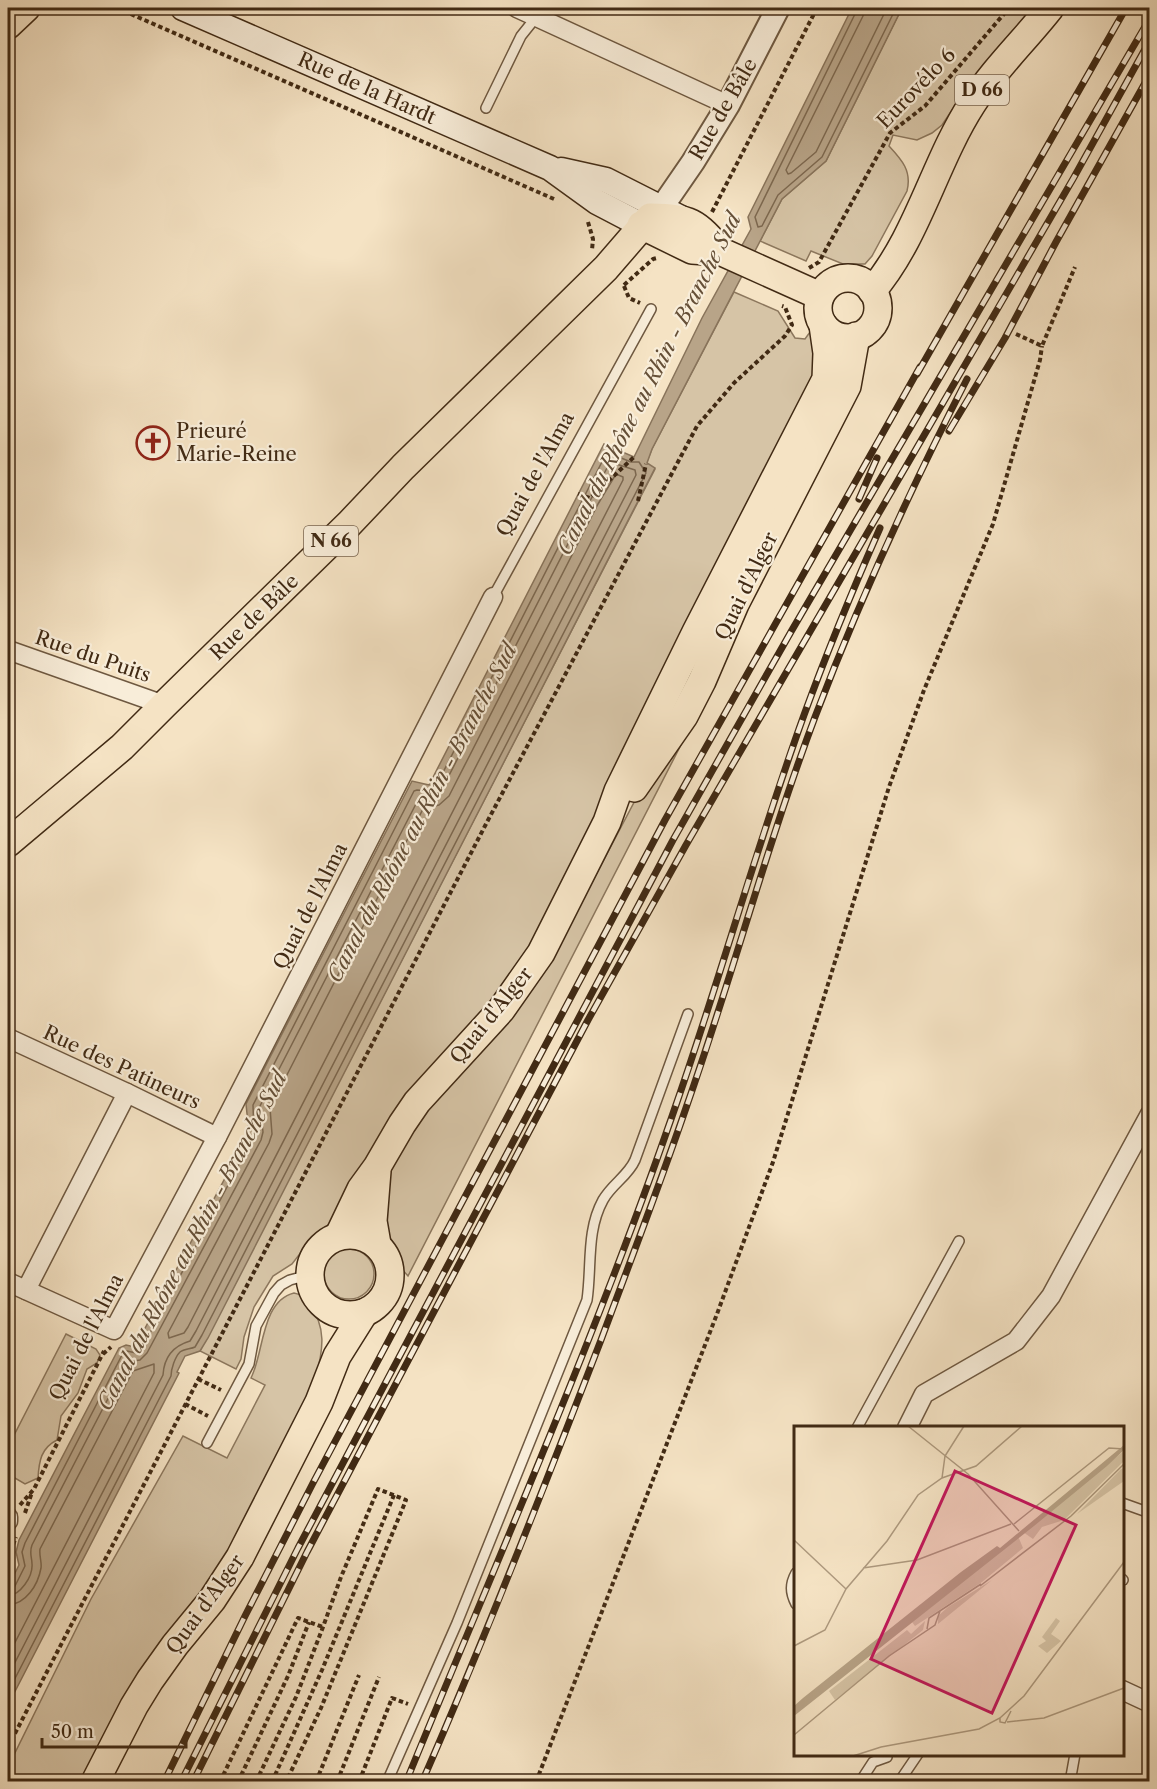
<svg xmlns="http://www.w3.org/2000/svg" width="1157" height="1789" font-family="'Libre Caslon Text',serif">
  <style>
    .grass { fill: #d6c4a6; stroke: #8c775d; stroke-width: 1.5 }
    .water { fill: #b8a488; stroke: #88735a; stroke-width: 1.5 }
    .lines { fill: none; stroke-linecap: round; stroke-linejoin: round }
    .shore { stroke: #7c674e; stroke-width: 1.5 }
    .service-casing { stroke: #6e5840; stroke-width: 12 }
    .minor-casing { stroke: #6e5840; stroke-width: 21 }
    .tertiary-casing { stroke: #6e5840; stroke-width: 26 }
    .secondary-casing { stroke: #412a14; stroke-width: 27 }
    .primary-casing { stroke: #412a14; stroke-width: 30 }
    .path { stroke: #412a14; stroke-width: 4; stroke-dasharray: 4.5 3; stroke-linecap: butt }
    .service { stroke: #f8edd9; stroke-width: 9 }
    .minor { stroke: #f8edd9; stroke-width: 18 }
    .tertiary { stroke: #f8edd9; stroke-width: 22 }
    .secondary { stroke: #f8edd9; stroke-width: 24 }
    .primary { stroke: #f5e3c4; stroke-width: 27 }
    .rail-casing { stroke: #412a14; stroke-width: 7 }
    .rail { stroke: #f8edd9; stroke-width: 4.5; stroke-dasharray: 14; stroke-linecap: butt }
    .labels { text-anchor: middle; stroke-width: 4.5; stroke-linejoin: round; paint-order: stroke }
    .shield { fill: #f8edd9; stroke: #78644f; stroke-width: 1.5 }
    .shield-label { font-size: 18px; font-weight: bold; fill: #412a14 }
    .street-label { font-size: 20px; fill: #412a14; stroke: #f8edd9 }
    .poi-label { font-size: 20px; fill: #412a14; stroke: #f8edd9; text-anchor: start }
    .water-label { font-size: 21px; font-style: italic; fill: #654f37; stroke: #f8edd9 }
    .inset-road { fill: none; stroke: #ad997e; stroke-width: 1.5 }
    .view { fill: #c2185b; fill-opacity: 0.15; stroke: #c2185b; stroke-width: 3 }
    .inset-edge { fill: none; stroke: #412a14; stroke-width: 3 }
  </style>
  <rect width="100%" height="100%" fill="#f5e3c4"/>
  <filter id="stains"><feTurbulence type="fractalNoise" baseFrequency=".00333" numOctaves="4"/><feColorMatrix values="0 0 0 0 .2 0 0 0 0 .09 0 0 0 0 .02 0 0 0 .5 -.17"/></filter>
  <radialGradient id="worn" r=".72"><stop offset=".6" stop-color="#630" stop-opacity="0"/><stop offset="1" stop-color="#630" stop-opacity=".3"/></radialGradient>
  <g class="grass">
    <path d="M902,8H1037L967,88L942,125L932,133L917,140L893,135L889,146C902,160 912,171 907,191L872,256L865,264H843L811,251L806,261L760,241L782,199L826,161Z"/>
    <path d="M734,292L778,311L795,338L805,339L810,332L819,345L820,372L535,941L336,1220L309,1242L292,1264L273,1276L254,1307L244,1337L241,1359L236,1369L200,1351L655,469L646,464L652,449Z"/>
    <path d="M684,739L408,1276L400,1267L388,1239L382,1196L397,1153L428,1108L551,960L639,793Z"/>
    <circle cx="349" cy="1274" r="25"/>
    <path d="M294,1293C301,1294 305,1298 309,1304C327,1327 323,1350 316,1377L247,1522L84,1781H8V1767L91,1599L183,1436L227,1458L265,1385L251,1378C264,1353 261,1301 294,1293Z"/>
    <path d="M66,1334L96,1349L100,1355L97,1363L87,1369L78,1393L61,1416L57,1440C41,1448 39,1461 38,1478L25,1484L8,1474V1447Z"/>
  </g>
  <path class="water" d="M852,8H902L826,161L782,199L652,449L647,463L655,468L208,1338L200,1351L185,1356L177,1372L179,1373L8,1705V1587L19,1565L16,1552L19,1540L119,1348L126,1345L135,1347L249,1133L246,1104L412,781L429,785L604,444L634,457L702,318L751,229L748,217Z"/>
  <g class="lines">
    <g class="shore">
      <path d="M857,8L856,12L755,217L758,227L762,226L778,195L822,157L896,8"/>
      <path d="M864,8L863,16L786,170L788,174L791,173L816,152L887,8"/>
      <path d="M616,474L623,477V480L188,1327L184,1333L169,1338L168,1333L269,1143L272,1134L270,1108L423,809L439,805L449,796L598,504Z"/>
      <path d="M8,1588L15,1586L25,1566L22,1552L25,1543L123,1353L127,1351L136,1353L141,1350L254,1136L253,1105L414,791L417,790L429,791L435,788L606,454L609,453L631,462H639L646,473L202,1335L195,1347C191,1349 184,1349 180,1352C175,1357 171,1369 171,1376L8,1692"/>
      <path d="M8,1596C20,1595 33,1577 32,1564C32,1557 29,1553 32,1545L127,1362L140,1360L147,1353L261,1140L263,1132L260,1106L418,800L433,798L441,791L609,464L613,463L635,470L636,475L196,1331L190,1341C173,1346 164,1357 163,1375L8,1676"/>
      <path d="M8,1605C26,1604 38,1585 41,1568C42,1562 39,1556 40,1549L133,1371L154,1364V1373L8,1656"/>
    </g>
    <g class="service-casing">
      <g id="service">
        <path d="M486,108L521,36L537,16"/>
        <path d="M493,597L651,309"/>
        <path d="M857,1428L959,1241"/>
        <path d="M207,1443L249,1364L256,1326L274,1293L281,1285L290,1280L309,1275"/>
        <path d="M1122,1503L1150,1513"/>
        <path d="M796,1573C790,1584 790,1592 796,1604"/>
        <path d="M1122,1579L1123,1580"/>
        <path d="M387,1782L457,1623L587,1300C592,1266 586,1231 603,1200C612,1184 628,1176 635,1160L688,1014"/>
        <path d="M860,1782L873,1762L887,1757"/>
        <path d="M899,1782L918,1754"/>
        <path d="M1070,1782L1075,1754"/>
      </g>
    </g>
    <g class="minor-casing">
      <g id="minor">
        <path d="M517,8L728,105"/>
        <path d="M8,650L164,705"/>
        <path d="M8,1038L127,1093L217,1137"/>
        <path d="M8,1282L114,1330L217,1137L493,597"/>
        <path d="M26,1290L127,1093"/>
        <path d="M907,1428L924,1394L1016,1341L1051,1296L1150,1114"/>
        <path d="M8,1517V1521"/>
        <path d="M1122,1690L1150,1703"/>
      </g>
    </g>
    <g class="tertiary-casing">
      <path id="tertiary" d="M662,207L693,162L728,105L778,8"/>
    </g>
    <g class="secondary-casing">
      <g id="secondary">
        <path d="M183,8L550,168L597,202L641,225"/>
        <path d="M561,170L606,180L681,218"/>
      </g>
    </g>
    <g class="primary-casing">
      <g id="primary">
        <path d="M8,25L26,8"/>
        <path d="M641,225L692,250L722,252L820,296"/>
        <circle cx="848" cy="308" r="30"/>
        <path d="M872,291C918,237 934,163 972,104C994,69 1025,40 1050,8"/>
        <path d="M634,788L684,716L702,681L735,604L847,386L856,336"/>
        <path d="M8,843L122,747L164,705L349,524L403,467L606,268L650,217C691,218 695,221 722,252"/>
        <circle cx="350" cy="1275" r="40"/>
        <path d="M339,1235L361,1189L377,1167L402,1124L417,1102L501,1010L541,953L607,822L618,791L696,632L826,379L827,353L823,325"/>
        <path d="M377,1244L373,1221L377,1171"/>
        <path d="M95,1782L134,1706L150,1680L175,1645L212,1600L240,1557L319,1402L337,1356L364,1313"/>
      </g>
    </g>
    <g class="path">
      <path d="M117,8L554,199"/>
      <path d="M712,212L817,8"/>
      <path d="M588,222L593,239L592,250"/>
      <path d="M809,268L819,262L890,133L925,106L1009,8"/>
      <path d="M624,285L653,259L657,258"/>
      <path d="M624,286L629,298L640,303"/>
      <path d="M1016,334L1042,346L1075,267"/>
      <path d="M578,494L590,498L634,457"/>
      <path d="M638,501L646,464"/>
      <path d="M103,1354L111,1347"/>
      <path d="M198,1379L221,1390"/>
      <path d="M185,1404L208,1416"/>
      <path d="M20,1505L34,1489L104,1351"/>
      <path d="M25,1513L32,1492"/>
      <path d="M8,1559L16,1537"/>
      <path d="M8,1747L486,824L697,426L734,383L785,336L792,325L785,307L782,306"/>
      <path d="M220,1782L298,1618L323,1627"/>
      <path d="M238,1782L288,1676L309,1622"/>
      <path d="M256,1782L296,1697L323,1627L341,1577L378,1489L406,1500L321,1708L286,1782"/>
      <path d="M272,1782L322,1670L394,1495"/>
      <path d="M316,1782L359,1675"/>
      <path d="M337,1782L379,1677"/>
      <path d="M359,1782L392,1698L408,1704"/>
      <path d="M536,1782L717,1314L773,1162L889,787L924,690L993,524L1040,360L1042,346"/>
    </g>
    <use href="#service" class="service"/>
    <use href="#minor" class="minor"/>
    <use href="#tertiary" class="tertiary"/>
    <use href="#secondary" class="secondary"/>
    <use href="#primary" class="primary"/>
    <g class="rail-casing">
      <g id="rail">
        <path d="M917,374L1126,8"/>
        <path d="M949,431L1005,338L1056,242L1150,74"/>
        <path d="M859,499L877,458"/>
        <path d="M164,1782L245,1616L313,1483L665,820L920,367"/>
        <path d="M181,1782L298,1548L673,840L792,630L1150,18"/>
        <path d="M193,1782L307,1552L588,1020L686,845L1073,179L1150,40"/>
        <path d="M406,1782C499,1555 599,1330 678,1099C722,972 758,842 804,715C827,652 853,589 880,528"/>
        <path d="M422,1782C486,1636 544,1488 601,1340C630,1262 660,1184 687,1105C732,977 767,845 815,717C859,601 910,490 967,379"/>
      </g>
    </g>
    <use href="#rail" class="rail"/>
  </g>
  <defs>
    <g id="church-ring" transform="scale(1.725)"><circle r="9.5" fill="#f8edd9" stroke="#8f2418" stroke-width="1.5"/><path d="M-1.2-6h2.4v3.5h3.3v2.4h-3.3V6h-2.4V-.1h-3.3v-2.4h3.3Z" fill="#8f2418"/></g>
  </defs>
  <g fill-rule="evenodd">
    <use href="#church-ring" x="153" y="443"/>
  </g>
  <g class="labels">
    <g class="shield">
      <rect x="955" y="75" width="54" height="30" rx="4.5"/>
      <rect x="304" y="526" width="54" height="30" rx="4.5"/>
    </g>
    <g class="shield-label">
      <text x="982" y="96">D 66</text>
      <text x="331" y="547">N 66</text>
    </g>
    <g class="street-label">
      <text transform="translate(367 88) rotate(24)" y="7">Rue de la Hardt</text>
      <text transform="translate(916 88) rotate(-46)" y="7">Eurovélo 6</text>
      <text transform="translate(723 109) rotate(-60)" y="7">Rue de Bâle</text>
      <text transform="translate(535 474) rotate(-61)" y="7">Quai de l'Alma</text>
      <text transform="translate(746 586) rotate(-64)" y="7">Quai d'Alger</text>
      <text transform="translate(254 617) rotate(-44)" y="7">Rue de Bâle</text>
      <text transform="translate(93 656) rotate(19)" y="7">Rue du Puits</text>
      <text transform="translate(310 906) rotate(-63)" y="7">Quai de l'Alma</text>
      <text transform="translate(491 1015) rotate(-51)" y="7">Quai d'Alger</text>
      <text transform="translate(122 1067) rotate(25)" y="7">Rue des Patineurs</text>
      <text transform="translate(86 1337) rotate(-63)" y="7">Quai de l'Alma</text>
      <text transform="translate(205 1604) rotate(-54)" y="7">Quai d'Alger</text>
    </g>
    <g class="poi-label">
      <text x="176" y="438">Prieuré<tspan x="176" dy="23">Marie-Reine</tspan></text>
    </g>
    <g class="water-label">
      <text transform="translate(649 384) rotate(-63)" y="7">Canal du Rhône au Rhin - Branche Sud</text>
      <text transform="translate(422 813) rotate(-62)" y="7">Canal du Rhône au Rhin - Branche Sud</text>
      <text transform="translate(192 1241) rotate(-62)" y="7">Canal du Rhône au Rhin - Branche Sud</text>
    </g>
  </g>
  <g transform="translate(794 1426)">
    <rect width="330" height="330" fill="#f5e3c4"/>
    <path d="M330,25V35L270,94L248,101L239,113L229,106ZM330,42V55L283,88L327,43ZM224,110L229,122L188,156L121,200L118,196ZM198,154L144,198V190L154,181ZM262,192L266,195L257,208L267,215L253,227L244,220L252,215L248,211ZM131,195L129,204L41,274L35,265L113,204L117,208Z" fill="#d6c4a6"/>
    <path d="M330,19V24L313,40L240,100L0,290V280L9,272L167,146L203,120L206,122Z" fill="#b8a488"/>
    <path class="inset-road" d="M114,0L174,48L225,105M148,52L151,30L170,0M220,98L315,22L330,23M0,114L52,163M69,142L123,134L217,98M186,160L277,90L330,38M133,203L135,192L187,158M0,220L31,204L52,163L93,115L124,69L148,52L182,40L228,0M206,292V296L211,297L217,285M213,296L250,292L330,262M0,309L95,230L141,199L146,185M59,330L87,321L185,303L206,292L230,270L330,136"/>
    <path class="view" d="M161,45L282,99L198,287L77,233Z"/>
    <rect width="330" height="330" class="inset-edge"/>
  </g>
  <rect width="1157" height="1789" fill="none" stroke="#f5e3c4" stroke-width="30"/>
  <rect x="9" y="9" width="1139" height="1771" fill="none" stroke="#412a14" stroke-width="3"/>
  <rect x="15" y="15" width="1127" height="1759" fill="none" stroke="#412a14" stroke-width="1.5"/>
  <path d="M42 1738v9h144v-9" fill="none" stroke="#412a14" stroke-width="3"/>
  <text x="51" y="1738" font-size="18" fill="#412a14" stroke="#f8edd9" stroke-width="4.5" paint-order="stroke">50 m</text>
  <rect width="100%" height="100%" filter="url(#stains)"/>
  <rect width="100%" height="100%" fill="url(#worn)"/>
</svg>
